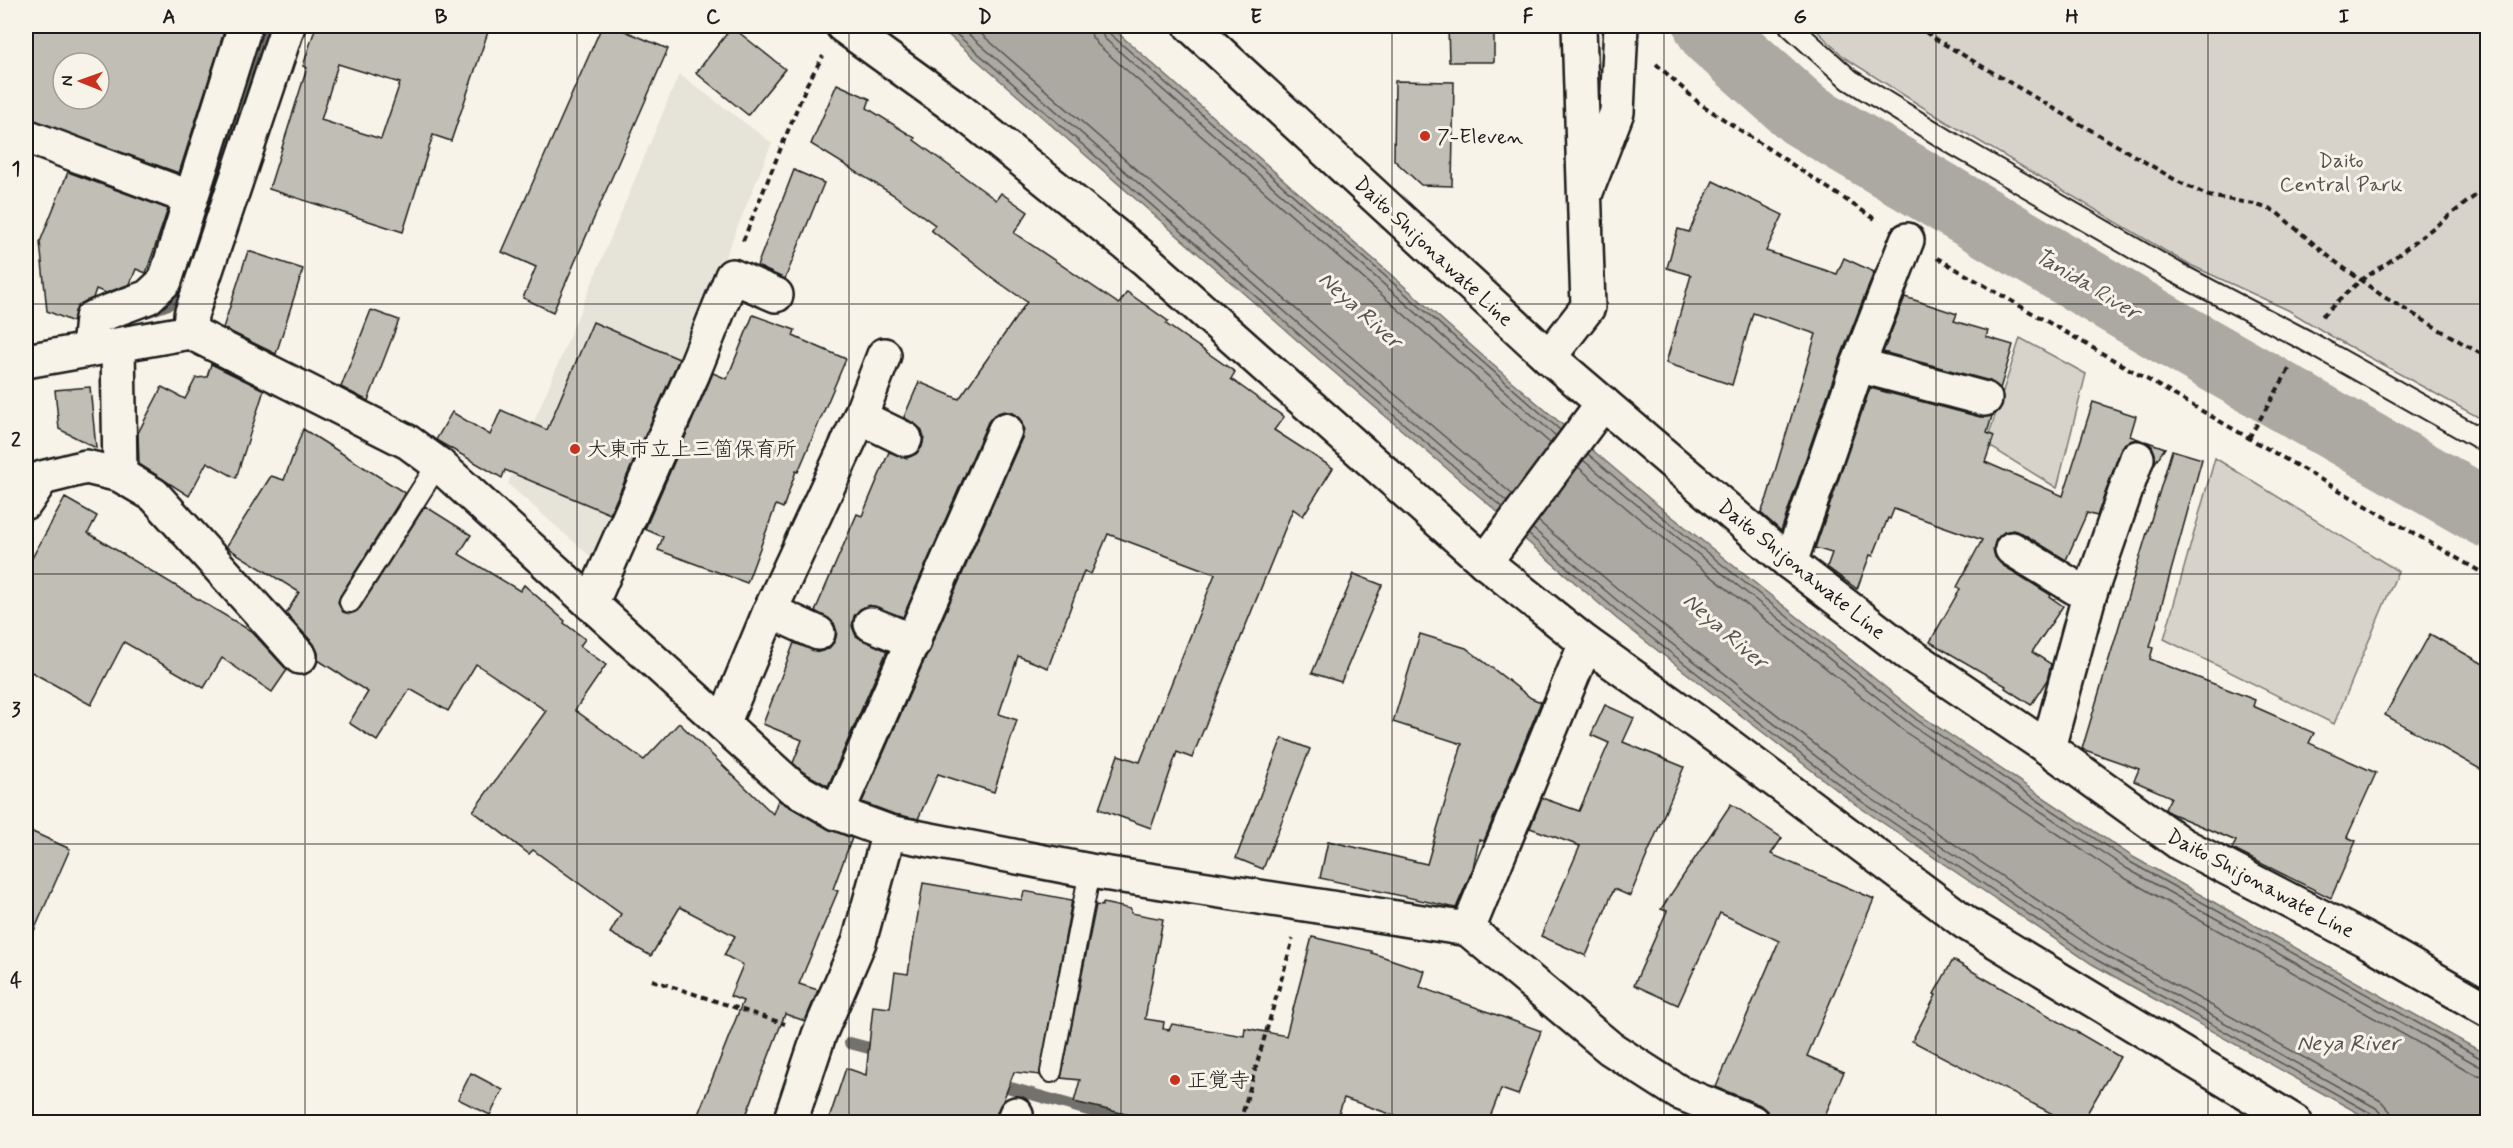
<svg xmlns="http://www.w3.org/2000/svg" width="2513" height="1148" font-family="Mynerve,'Klee One',sans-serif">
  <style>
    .built { fill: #e6e3d9 }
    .green { fill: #d7d3cb; stroke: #7a7874; stroke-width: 1.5 }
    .water { fill: #aca9a2; stroke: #72716c; stroke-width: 1.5 }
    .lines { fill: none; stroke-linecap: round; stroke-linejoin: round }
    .shore { stroke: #565452; stroke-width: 1.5 }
    .stream { stroke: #72716c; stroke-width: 12 }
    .river { stroke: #aca9a2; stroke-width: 68 }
    .building { fill: #c0beb5; stroke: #1c1c1c; stroke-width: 1.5; fill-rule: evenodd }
    .service-casing { stroke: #1c1c1c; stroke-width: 24 }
    .minor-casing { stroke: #1c1c1c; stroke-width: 38 }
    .tertiary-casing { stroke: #1c1c1c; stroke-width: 38 }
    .secondary-casing { stroke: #1c1c1c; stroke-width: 38 }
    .path { stroke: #1c1c1c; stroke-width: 4; stroke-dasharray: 6 4.5; stroke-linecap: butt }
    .service { stroke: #f7f3e8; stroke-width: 20 }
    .minor { stroke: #f7f3e8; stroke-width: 33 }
    .tertiary { stroke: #f7f3e8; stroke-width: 33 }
    .secondary { stroke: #f7f3e8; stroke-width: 33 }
    .grid { fill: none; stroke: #1c1c1c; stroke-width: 1.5; stroke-opacity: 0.55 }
    .poi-dot { fill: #c8321e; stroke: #f7f3e8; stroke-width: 2 }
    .labels { text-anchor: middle; stroke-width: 6; stroke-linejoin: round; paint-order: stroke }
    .poi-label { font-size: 21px; fill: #1c1c1c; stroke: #f7f3e8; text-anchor: start }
    .park-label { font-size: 21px; fill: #545351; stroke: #f7f3e8 }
    .street-label { font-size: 21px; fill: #1c1c1c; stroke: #f7f3e8 }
    .water-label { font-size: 22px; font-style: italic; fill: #565452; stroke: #f7f3e8 }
    .neatline { fill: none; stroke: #1c1c1c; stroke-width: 2 }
    .grid-label { font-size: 20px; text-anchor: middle; font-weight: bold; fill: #1c1c1c }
  </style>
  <rect width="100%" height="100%" fill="#f7f3e8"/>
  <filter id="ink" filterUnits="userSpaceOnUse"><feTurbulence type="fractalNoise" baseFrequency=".0167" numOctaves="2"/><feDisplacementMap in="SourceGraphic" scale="12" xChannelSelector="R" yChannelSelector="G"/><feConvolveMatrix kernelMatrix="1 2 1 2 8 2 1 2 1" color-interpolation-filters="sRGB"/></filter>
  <g filter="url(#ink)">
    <path class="built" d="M679,74L772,143L599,564L508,484Z"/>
    <g class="green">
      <path d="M1812,26H2487V422L2336,339L2288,310L2184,262L1940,118L1845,58Z"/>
      <path d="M2020,338L2086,374L2057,488L1986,444Z"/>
      <path d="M2215,458L2398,571L2334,724L2164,639Z"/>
    </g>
    <path class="water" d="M938,26H1110L1510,380L1650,499L1920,715L2133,857L2487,1055V1122H2374L2092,964L1855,804L1617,619L1521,536L1500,514L1314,355Z"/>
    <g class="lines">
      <g class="shore">
        <path d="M947,26L1318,351L1503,508"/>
        <path d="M959,26L1323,345L1507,502"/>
        <path d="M972,26L1329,338L1513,495"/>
        <path d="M1090,26L1092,37L1098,45L1551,444"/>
        <path d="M1099,26L1104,38L1556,436"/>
        <path d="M1107,26L1109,33L1560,430"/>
        <path d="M1588,454L1646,504L1917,720L2130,862L2482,1059L2488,1060"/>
        <path d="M1583,460L1642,509L1913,726L2126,868L2479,1066L2488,1068"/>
        <path d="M1578,467L1636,516L1908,734L2121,876L2474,1074L2488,1077"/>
        <path d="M1538,521L1632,601L1868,786L2104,945L2381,1101L2390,1111L2392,1122"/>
        <path d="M1532,528L1626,608L1863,793L2099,952L2376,1108L2382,1115L2383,1122"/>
        <path d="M1528,534L1621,614L1858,799L2095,959L2372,1114L2375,1122"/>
      </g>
      <g class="stream">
        <path d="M204,211L265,26"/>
        <path d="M146,312L174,302L183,276"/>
        <path d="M850,1043L884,1052"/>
        <path d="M993,1083L1130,1122"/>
      </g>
      <path class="river" d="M1708,26L1713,34L1803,114L2166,330L2488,514"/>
    </g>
    <g class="building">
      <path d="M26,26H226L179,173L26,118ZM63,63H99V99H63Z"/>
      <path d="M316,26H490L451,141L433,135L403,232L269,189L307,68L303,66ZM338,64L400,83L381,139L321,120Z"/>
      <path d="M602,26H613L668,49L553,312L523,298L536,267L502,252Z"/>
      <path d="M1448,26H1494V62H1449Z"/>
      <path d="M732,27L785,69L748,115L696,73Z"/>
      <path d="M1395,81L1454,82L1452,186L1421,185L1394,160Z"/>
      <path d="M837,84L870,99L867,108L915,138L914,140L996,200L1001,193L1028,212L1014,233L1119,304L1127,292L1168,321L1166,324L1235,372L1231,379L1284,417L1274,430L1333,468L1303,516L1293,509L1192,758L1177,752L1151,828L1099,809L1118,755L1140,762L1215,574L1108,534L1091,574L1084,571L1048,668L1018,656L999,714L1017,720L994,792L938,774L918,819L894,814L862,802L1022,438L1024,429L1020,419L1012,413L1004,411L994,415L988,422L903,617L869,605L860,609L854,616L852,626L856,636L887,651L828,786L803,772L793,763L802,740L763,724L794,643L819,652L828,649L835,641L837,632L834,623L815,611L857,514L862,516L889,452L907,458L916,454L922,447L924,437L921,429L904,417L919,382L959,399L1027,302L994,279L931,230L935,225L894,195L811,144Z"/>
      <path d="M794,170L824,183L785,279L757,266Z"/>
      <path d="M68,172L168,209L146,273L136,269L130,284L106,293L96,289L93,298L77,307L73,322L47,311L40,242Z"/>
      <path d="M1713,181L1783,215L1766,251L1837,274L1844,258L1874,272L1840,359L1781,531L1761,513L1767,498L1816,334L1753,313L1732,385L1666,363L1691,275L1667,268L1678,229L1689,232Z"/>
      <path d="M248,251L303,269L276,354L223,328Z"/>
      <path d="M1905,297L1957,314L1954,321L1988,331L1986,337L2013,345L2000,389L1990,381L1883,352Z"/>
      <path d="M371,310L399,320L368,401L341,387Z"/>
      <path d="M753,315L795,330L793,336L846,359L798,472L796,471L783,508L776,505L747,583L658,550L663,537L645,529L713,373L727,379Z"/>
      <path d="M593,322L679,359L610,514L505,470L502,478L436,440L452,412L490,435L501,410L547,430Z"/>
      <path d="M211,364L264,390L236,478L207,462L189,496L139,464L138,433L162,387L185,399L196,378L207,377Z"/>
      <path d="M90,387L96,448L59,429L55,390Z"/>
      <path d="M1870,388L1980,417L1992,416L1987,433L1994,436L1985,462L2063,496L2093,402L2136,416L2130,436L2141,440H2133L2125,443L2120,451L2097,516L2087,513L2066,560L2022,533L2013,530L2004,532L1996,540L1993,549L1995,557L2002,565L2051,595L2050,597L2063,606L2032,652L2051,664L2047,680L2031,705L2005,688L2006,686L1930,642L1960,589L1957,587L1982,540L1894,509L1890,519L1888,518L1873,556L1870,555L1857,589L1827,567L1832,553L1815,548Z"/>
      <path d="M303,429L405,493L340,596L338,602L343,612L350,614L360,608L425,506L471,535L459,554L520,591L524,585L565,621L564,623L585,639L580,646L606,665L575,710L644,760L679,723L773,814L778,800L828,829L852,838L833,889L838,891L799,984L818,990L805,1021L785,1014L745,1118L732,1113L729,1122H695L743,1001L730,996L743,965L724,955L735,936L680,907L651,956L610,933L621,914L533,850L529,854L473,811L546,711L476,664L448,711L410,689L377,741L349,723L368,692L318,660V653L314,644L286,614L299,592L226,547L271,476L284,480Z"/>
      <path d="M2145,441L2165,448L2155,463V454L2152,446Z"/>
      <path d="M2172,450L2202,459L2150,647L2153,648L2150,659L2255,700L2253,706L2314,733L2309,743L2376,773L2347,837L2356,841L2331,898L2232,849L2236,841L2170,813L2165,809L2171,797L2134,781L2139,769L2082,749Z"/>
      <path d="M65,498L97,516L88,533L251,631L287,670L272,692L222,658L204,688L124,642L91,705L26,669V569Z"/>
      <path d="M1354,574L1382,585L1341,682L1312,673Z"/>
      <path d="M1420,634L1466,648L1531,698L1541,702L1484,841L1479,840L1473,868L1456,908L1320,878L1328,841L1427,864L1462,744L1393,722Z"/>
      <path d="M2430,634L2487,666V773L2385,715Z"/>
      <path d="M1605,705L1634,718L1623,742L1684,767L1630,896L1614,889L1586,956L1541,936L1580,846L1530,828L1542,798L1579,811L1609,743L1591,735Z"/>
      <path d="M1282,738L1310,749L1263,869L1236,858Z"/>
      <path d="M1731,804L1782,838L1771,854L1874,899L1807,1056L1844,1072L1822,1122H1770L1767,1111L1760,1105L1716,1087L1779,941L1720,913L1678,1005L1634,985L1667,911L1661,909Z"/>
      <path d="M26,829L70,849L26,949Z"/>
      <path d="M923,883L1022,900L1024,891L1072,900L1040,1075L1014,1072L995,1122H828L846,1068L866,1075L873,1006L890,1008L895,972L908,974Z"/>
      <path d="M1103,903L1131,909V913L1163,919L1145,1019L1164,1022L1163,1029L1169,1030L1172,1024L1244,1036L1245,1028L1286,1036L1312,937L1372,951V953L1425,971L1420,987L1541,1031L1518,1095L1501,1089L1488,1122H1413L1344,1098L1336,1122H1160L1074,1102L1080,1080L1061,1078L1096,905L1102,906Z"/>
      <path d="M1953,960L2120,1057L2082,1122H2068L1912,1041L1936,995L1934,994Z"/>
      <path d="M471,1073L503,1090L490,1115L458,1099Z"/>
    </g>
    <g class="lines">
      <g class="service-casing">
        <g id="service">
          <path d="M1790,26L1850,80L1955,145L2175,272L2305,340L2488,443"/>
          <path d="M350,602L438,464"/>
          <path d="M1051,1072L1090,871"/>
        </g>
      </g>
      <g class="minor-casing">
        <g id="minor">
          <path d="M26,136L191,198"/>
          <path d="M1586,192L1617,112L1621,26"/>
          <path d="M190,332L191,315L288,26"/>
          <path d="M118,346L120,475"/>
          <path d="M89,349L92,318L148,297L165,281L245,26"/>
          <path d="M26,361L190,332L408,442L438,464L792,787L837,813L889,832L1090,871L1468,929L1610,1048L1680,1093L1752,1122"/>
          <path d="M1858,365L1985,399"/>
          <path d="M860,417L905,439"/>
          <path d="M26,502L42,478L86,467L120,475L154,495L300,657"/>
          <path d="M2012,549L2089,596"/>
          <path d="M1485,562L1603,403"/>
          <path d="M1790,563L1858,365L1907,240"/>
          <path d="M591,604L693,373L732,276L776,295"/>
          <path d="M770,611L818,633"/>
          <path d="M871,624L914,642"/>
          <path d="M723,724L770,611L860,417L884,355"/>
          <path d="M2048,748L2089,596L2137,458"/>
          <path d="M837,813L1005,430"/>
          <path d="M1468,929L1586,643"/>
          <path d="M790,1122L819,1035L859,942L889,832"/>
          <path d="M1013,1122L1016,1114"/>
        </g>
      </g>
      <g class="tertiary-casing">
        <g id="tertiary">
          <path d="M843,26L962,112L1146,260L1485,562L1586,643L1720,739L1966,923L2295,1122"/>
          <path d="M1549,357L1588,307L1579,26"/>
        </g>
      </g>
      <g class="secondary-casing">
        <path id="secondary" d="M1191,26L1549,357L1790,563L1906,652L2048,748L2181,844L2364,939L2488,1010"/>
      </g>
      <g class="path">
        <path d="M1917,26L1934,38L2179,182L2209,196L2254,204L2275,211L2333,260L2384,297L2488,358"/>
        <path d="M1656,64L1699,103L1878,221"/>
        <path d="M743,241L807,84L823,56"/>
        <path d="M1937,258L2488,576"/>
        <path d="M2322,316L2361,280L2386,264L2488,186"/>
        <path d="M2249,438L2291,366"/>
        <path d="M652,980L785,1024"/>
        <path d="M1240,1122L1293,939"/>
      </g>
      <use href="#service" class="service"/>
      <use href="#minor" class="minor"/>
      <use href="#tertiary" class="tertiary"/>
      <use href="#secondary" class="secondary"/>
    </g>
  </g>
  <path class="grid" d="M305,26V1122M577,26V1122M849,26V1122M1121,26V1122M1392,26V1122M1664,26V1122M1936,26V1122M2208,26V1122M26,304H2488M26,574H2488M26,844H2488"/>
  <g class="poi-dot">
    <circle cx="1425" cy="136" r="6"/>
    <circle cx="575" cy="449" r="6"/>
    <circle cx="1175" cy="1080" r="6"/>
  </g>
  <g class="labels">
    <g class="poi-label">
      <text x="1437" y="143">7-Eleven</text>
      <text x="587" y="456">大東市立上三箇保育所</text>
      <text x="1187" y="1087">正覚寺</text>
    </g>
    <g class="park-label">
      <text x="2341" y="167">Daito<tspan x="2341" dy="24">Central Park</tspan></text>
    </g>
    <g class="street-label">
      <text transform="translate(1434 251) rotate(43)" y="7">Daito Shijonawate Line</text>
      <text transform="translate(1802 569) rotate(39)" y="7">Daito Shijonawate Line</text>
      <text transform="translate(2261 883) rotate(28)" y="7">Daito Shijonawate Line</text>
    </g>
    <g class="water-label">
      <text transform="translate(2088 283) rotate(31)" y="8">Tanida River</text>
      <text transform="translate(1361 309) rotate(42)" y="8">Neya River</text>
      <text transform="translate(1726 630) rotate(41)" y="8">Neya River</text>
      <text x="2348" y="1050">Neya River</text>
    </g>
  </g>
  <rect width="2513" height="1148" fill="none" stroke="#f7f3e8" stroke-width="66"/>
  <g transform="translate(81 81) rotate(271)"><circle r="28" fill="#f7f3e8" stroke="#9f9d96" stroke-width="1.5"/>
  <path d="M0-4.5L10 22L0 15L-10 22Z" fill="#c8321e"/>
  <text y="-9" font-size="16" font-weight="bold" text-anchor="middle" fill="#1c1c1c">N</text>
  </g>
  <rect x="33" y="33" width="2447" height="1082" class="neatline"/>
  <g class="grid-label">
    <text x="169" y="23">A</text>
    <text x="441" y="23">B</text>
    <text x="713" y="23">C</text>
    <text x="985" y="23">D</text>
    <text x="1256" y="23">E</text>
    <text x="1528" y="23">F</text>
    <text x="1800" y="23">G</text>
    <text x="2072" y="23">H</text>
    <text x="2344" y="23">I</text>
    <text x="16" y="175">1</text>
    <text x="16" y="446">2</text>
    <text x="16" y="716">3</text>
    <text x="16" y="987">4</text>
  </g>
</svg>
